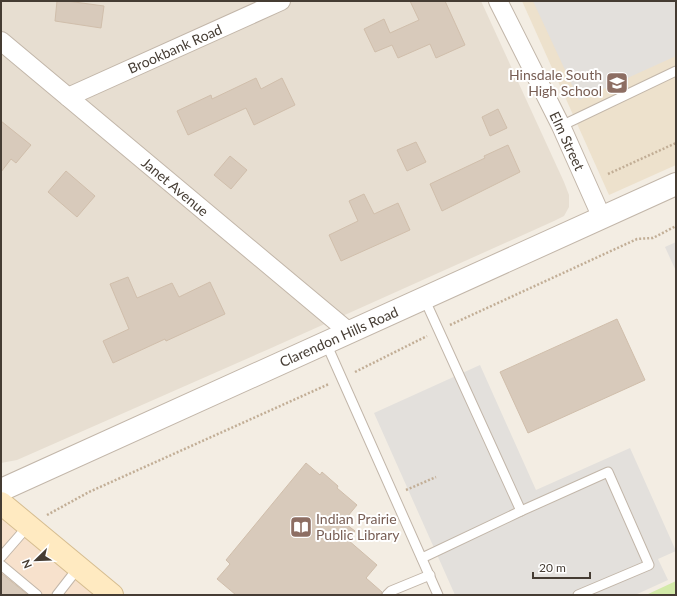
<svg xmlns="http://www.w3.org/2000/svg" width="677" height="596" font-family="Lato,sans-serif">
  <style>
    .residential { fill: #e7ded1 }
    .commercial { fill: #f7e1cc }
    .education { fill: #ede1cc }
    .green { fill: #d3eaa9 }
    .parking { fill: #e3e0dc }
    .building { fill: #d8cabb; stroke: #d0beab }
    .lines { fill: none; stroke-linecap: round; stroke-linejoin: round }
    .service-casing { stroke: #c2b6a9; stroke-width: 11 }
    .minor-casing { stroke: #c2b6a9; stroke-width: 20 }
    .tertiary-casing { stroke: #c2b6a9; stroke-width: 24 }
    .secondary-casing { stroke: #d6bd90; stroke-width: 24 }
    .path { stroke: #c2ae96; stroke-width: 2.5; stroke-dasharray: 2 2; stroke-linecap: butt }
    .service { stroke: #fff; stroke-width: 9 }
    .minor { stroke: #fff; stroke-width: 18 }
    .tertiary { stroke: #fff; stroke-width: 22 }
    .secondary { stroke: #ffeac1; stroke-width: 22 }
    .labels { text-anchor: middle; stroke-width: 4; stroke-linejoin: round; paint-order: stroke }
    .street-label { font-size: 14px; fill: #453c33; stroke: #fff }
    .education-label { font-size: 14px; fill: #785e54; stroke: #fff; text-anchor: end }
  </style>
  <rect width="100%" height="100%" fill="#f3ede3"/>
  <path class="residential" d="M1,1H481L564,182L569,195V207L564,216L554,221L269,349L17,460L1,463Z"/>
  <path class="commercial" d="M1,516L98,595H1Z"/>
  <path class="education" d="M522,1H676V165L609,195Z"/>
  <path class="green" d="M676,581V595H646Z"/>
  <g class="parking">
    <path d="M533,1H676V56L579,100Z"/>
    <path d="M676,242V271L665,247Z"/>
    <path d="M480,365L536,490L630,448L676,551L658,559L668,580L635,595H455L374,413Z"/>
  </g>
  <g class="building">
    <path d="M57,1H67L104,6L101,28L55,21Z"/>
    <path d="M410,1H445L465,45L436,58L430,44L398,58L392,45L375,52L364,29L384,19L390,33L419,20Z"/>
    <path d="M256,78L261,89L282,78L295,105L254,125L246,108L188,135L177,111L211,95L212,99Z"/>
    <path d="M498,109L507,128L490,136L482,117Z"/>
    <path d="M1,121L31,145L16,163L11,159L1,172Z"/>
    <path d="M416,142L426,162L407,171L397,150Z"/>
    <path d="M508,145L520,172L442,211L430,184L485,158L484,156Z"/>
    <path d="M230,156L247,170L231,189L214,175Z"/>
    <path d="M66,171L95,196L77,217L48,192Z"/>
    <path d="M364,194L374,214L398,203L410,230L341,261L329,235L358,221L349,201Z"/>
    <path d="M128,277L137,298L172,283L179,297L210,282L225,314L166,341L165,339L113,363L103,341L129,329L110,284Z"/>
    <path d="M617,319L645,380L528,433L500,372Z"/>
    <path d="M306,463L320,475L322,472L338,486L337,488L357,505L343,522L355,531L348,540L377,565L366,578L382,592L381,595H236L217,579L230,564L226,560Z"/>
    <path d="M1,573L28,595H1Z"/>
  </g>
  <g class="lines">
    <g class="service-casing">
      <g id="service">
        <path d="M561,126L676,71"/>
        <path d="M326,343L438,595"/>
        <path d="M521,511L608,472L649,565L578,595"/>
        <path d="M1,557L28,526"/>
        <path d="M422,558L521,511L424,298"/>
        <path d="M1,565L37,595"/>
        <path d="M57,595L78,568"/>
        <path d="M387,595L391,591L430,575"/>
      </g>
    </g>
    <g class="minor-casing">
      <g id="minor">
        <path d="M498,1L561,126L602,218"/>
        <path d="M1,41L349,332"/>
        <path d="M68,97L281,1"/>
      </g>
    </g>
    <g class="tertiary-casing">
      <path id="tertiary" d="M1,490L676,184"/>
    </g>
    <g class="secondary-casing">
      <path id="secondary" d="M1,503L112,595"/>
    </g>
    <g class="path">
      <path d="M608,174L676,143"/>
      <path d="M450,325L637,239L653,238L676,226"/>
      <path d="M355,372L427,336"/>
      <path d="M406,490L436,477"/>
      <path d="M47,515L89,492L329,384"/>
    </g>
    <use href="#service" class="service"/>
    <use href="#minor" class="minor"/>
    <use href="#tertiary" class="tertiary"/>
    <use href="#secondary" class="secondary"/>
  </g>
  <defs>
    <g id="school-square" transform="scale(1.15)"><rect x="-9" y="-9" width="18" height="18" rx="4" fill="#8d6e63" stroke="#fff"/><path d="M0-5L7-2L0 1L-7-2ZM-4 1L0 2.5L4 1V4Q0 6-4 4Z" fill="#fff"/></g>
    <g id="library-square" transform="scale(1.15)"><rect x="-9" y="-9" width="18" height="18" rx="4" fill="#8d6e63" stroke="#fff"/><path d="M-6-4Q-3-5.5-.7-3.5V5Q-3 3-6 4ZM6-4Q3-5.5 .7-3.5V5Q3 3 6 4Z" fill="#fff"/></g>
  </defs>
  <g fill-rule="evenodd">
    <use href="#school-square" x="617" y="83"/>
    <use href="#library-square" x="301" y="527"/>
  </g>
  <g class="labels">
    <g class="street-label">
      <text transform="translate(175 49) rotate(-24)" y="5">Brookbank Road</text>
      <text transform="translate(567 141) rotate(65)" y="5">Elm Street</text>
      <text transform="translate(175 187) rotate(40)" y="5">Janet Avenue</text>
      <text transform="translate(339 337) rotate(-24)" y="5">Clarendon Hills Road</text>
    </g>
    <g class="education-label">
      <text x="602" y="80">Hinsdale South<tspan x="602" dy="16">High School</tspan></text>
      <text x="316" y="524" text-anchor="start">Indian Prairie<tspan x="316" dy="16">Public Library</tspan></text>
    </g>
  </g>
  <rect width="677" height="596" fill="none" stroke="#453c33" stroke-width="4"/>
  <g transform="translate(36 560) rotate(247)" stroke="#ffffff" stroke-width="3" paint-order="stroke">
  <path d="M0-3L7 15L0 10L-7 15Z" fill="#453c33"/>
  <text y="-6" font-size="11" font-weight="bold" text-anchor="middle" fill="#453c33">N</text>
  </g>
  <path d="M533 572v6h57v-6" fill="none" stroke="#453c33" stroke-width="2"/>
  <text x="539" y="572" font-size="12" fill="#453c33" stroke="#ffffff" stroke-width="3" paint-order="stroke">20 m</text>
</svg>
